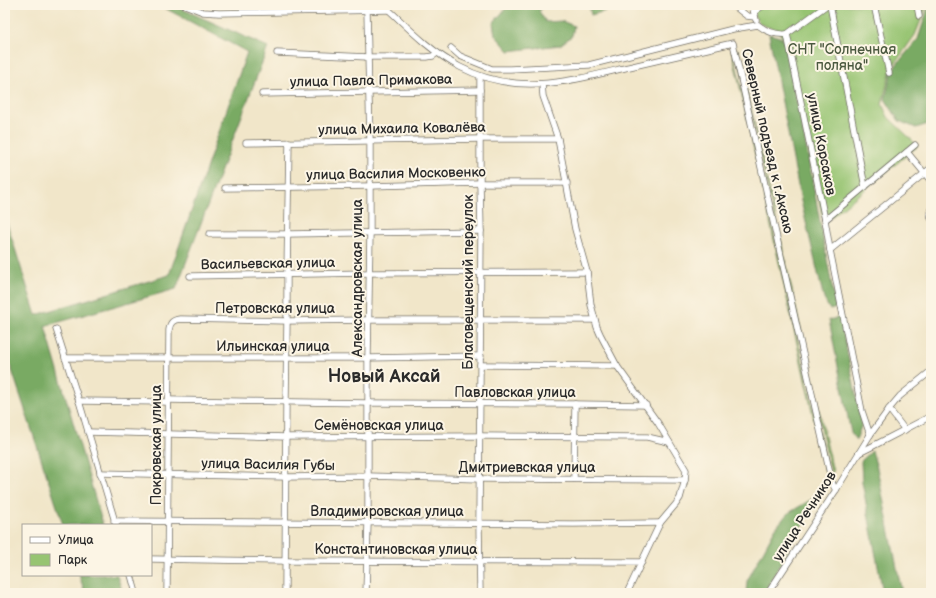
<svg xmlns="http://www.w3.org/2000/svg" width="936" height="598" font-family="'Balsamiq Sans',sans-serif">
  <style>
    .green { fill: #97c472; stroke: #61784e }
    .forest { fill: #79aa64; stroke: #526a48 }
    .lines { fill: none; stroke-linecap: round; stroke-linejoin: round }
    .minor-casing { stroke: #706c62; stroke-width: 7 }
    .minor { stroke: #fff; stroke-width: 5.5 }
    .labels { text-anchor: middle; stroke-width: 4; stroke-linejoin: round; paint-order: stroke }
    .park-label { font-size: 14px; fill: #4b5940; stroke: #fcf5e5 }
    .street-label { font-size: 14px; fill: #2b2b2b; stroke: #fcf5e5 }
    .district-label { font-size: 18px; font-weight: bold; fill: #2b2b2b; stroke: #fcf5e5 }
  </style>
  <rect width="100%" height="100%" fill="#fcf5e5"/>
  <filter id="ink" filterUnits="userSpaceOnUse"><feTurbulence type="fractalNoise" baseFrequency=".025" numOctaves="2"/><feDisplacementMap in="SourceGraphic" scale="8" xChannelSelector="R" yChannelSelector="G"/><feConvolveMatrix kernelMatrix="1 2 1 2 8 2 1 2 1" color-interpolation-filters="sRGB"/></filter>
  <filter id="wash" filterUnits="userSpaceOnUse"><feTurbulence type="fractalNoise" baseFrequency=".012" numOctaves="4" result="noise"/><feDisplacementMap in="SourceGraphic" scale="16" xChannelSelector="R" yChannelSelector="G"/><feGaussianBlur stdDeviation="0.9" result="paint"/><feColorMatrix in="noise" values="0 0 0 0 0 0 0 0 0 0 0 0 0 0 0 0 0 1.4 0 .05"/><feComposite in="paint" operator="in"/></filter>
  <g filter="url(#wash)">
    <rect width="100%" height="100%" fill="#f1e6c9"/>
    <g class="green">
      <path d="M751,5H927L915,35L891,69L882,104L888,117L918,146L824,223L789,54L781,35L777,29C760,26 755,22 751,5Z"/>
      <path d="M737,50H738L833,472L831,473Z"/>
      <path d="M732,51H733L828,474H826Z"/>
    </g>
    <g class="forest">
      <path d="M159,5H173L268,47L176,289L45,326L103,525H63L5,349V217L36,315L169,275L247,52Z"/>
      <path d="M509,5H546L539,11L546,22L562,21L574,26L572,36L560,45L509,51L495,35L493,23Z"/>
      <path d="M589,5H628L591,15Z"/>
      <path d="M929,5H931V123L916,128L899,121L885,99L892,70L918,39Z"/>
      <path d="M769,34L780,37L785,44L805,141L836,308L830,310L824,299L801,201Z"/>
      <path d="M840,317L862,424L856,440L851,433L829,320Z"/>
      <path d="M872,451L877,468L902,593H883L862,482L861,461Z"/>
      <path d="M817,496L809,513L764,593H746L747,581L775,529L787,514Z"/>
      <path d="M79,575H117L123,593H85Z"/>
    </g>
  </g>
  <g filter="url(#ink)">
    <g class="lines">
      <g class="minor-casing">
        <g id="minor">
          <path d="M185,5L203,12L219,13L389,10"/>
          <path d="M387,5L389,10C411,31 433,53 460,67C518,97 570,81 629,67C664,59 698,51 733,43L830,474L833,485L836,490"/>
          <path d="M733,5L747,16L755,17"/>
          <path d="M752,5L756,20"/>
          <path d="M830,5L865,187"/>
          <path d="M874,5L889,73"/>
          <path d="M917,5L919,16"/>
          <path d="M754,12L764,5"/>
          <path d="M758,25C767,32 776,35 787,34L825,220L830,250L862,411L870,435"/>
          <path d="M787,34L827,5"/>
          <path d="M451,48L460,56L492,69H510L589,65L733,29L758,25"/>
          <path d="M277,53L368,57H427L433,56L437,53"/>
          <path d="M480,76V183L481,231L479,524L480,593"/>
          <path d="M542,84L543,96L558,139L575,229L587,272L591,305L597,327L600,334L617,366L658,423L686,470L685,480L680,498L676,504L660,523L627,593"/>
          <path d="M262,94L480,90"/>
          <path d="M246,143L480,139H558"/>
          <path d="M907,152L931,181"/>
          <path d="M225,188L370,186L480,183H567"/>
          <path d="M931,209L930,212L931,218"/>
          <path d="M825,220L915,145"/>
          <path d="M209,234H288L481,231"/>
          <path d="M830,250L931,168"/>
          <path d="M190,276L370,273L587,272"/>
          <path d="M56,329L79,401L116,525"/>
          <path d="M65,358H368L481,356"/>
          <path d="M480,365L617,366"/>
          <path d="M168,400L369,403L575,404L646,405"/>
          <path d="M79,401L168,402"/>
          <path d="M889,409L905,430"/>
          <path d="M88,432L286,437L480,436L647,437L669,442"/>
          <path d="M859,453L873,446L931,416"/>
          <path d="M100,473L286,477L368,476L480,479L685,480"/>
          <path d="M574,479L575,404"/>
          <path d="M114,521L574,524L660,523"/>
          <path d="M151,559L285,561L642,562"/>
          <path d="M131,575L136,593"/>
          <path d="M167,593L169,330C170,322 173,320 180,319L287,321L369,320H595"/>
          <path d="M285,593L286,401L287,321V274L289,142"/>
          <path d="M366,593L368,523V358L370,233V141L367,11"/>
          <path d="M768,593L836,490L870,435L889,409L900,396L931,371"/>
        </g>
      </g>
      <use href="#minor" class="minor"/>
    </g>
  </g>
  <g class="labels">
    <g class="park-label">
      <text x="842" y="54">СНТ "Солнечная<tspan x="842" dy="16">поляна"</tspan></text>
    </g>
    <g class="street-label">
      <text transform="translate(371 80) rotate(-1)" y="5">улица Павла Примакова</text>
      <text transform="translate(402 128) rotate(-1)" y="5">улица Михаила Ковалёва</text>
      <text transform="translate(768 141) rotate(77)" y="5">Северный подъезд к г.Аксаю</text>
      <text transform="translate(822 144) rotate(79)" y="5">улица Корсаков</text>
      <text transform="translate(396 173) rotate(-1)" y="5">улица Василия Московенко</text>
      <text transform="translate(268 263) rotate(-1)" y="5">Васильевская улица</text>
      <text transform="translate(357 278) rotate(-90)" y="5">Александровская улица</text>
      <text transform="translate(468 282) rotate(-90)" y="5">Благовещенский переулок</text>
      <text x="275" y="313">Петровская улица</text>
      <text x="273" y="351">Ильинская улица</text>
      <text x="515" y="397">Павловская улица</text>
      <text x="379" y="430">Семёновская улица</text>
      <text transform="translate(156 445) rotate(-90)" y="5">Покровская улица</text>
      <text transform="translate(268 464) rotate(1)" y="5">улица Василия Губы</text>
      <text x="527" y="472">Дмитриевская улица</text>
      <text x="387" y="516">Владимировская улица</text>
      <text transform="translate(804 516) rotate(-57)" y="5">улица Речников</text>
      <text x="396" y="554">Константиновская улица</text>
    </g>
    <g class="district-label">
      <text x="384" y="382">Новый Аксай</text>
    </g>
  </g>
  <rect width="936" height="598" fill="none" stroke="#fcf5e5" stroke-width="20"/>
  <rect x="22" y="524" width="130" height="52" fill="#fcf5e5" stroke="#a8a49b"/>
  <rect x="30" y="537" width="20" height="6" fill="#ffffff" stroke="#a8a49b"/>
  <text x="58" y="544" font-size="12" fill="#2b2b2b">Улица</text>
  <rect x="30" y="554" width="20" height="12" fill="#97c472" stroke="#a8a49b"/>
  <text x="58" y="564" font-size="12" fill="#2b2b2b">Парк</text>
</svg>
